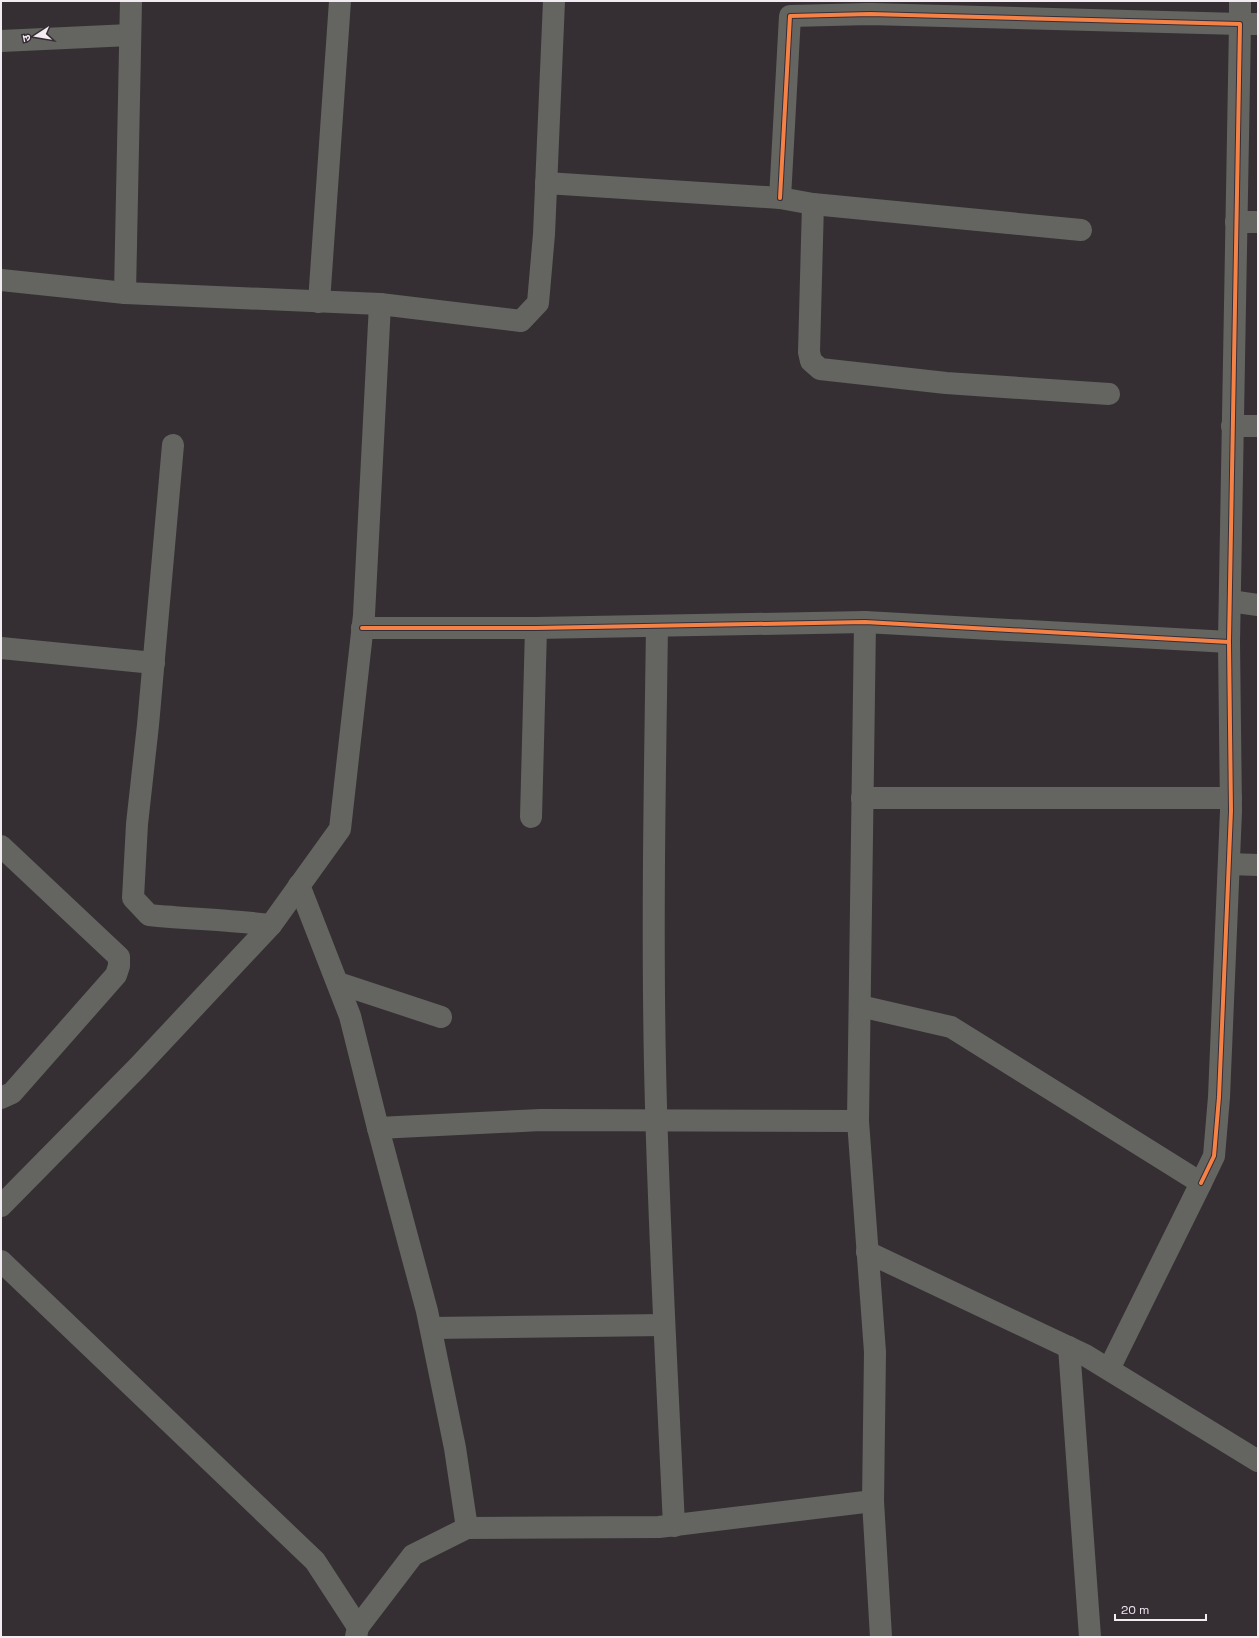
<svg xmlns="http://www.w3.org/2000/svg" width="1259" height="1638" font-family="'Space Grotesk','Noto Sans Devanagari',sans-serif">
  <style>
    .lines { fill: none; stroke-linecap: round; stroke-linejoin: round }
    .minor { stroke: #646560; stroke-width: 22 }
    .cycleway-casing { stroke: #372d36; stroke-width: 6 }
    .cycleway { stroke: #f48246; stroke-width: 4 }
  </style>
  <rect width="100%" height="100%" fill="#352f34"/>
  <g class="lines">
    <g class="minor">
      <path d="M1240,1V24H1258"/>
      <path d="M1,41L130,35"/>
      <path d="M546,183L780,198L813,204L1081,230"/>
      <path d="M780,198L790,16L870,14L1240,24L1229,642"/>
      <path d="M813,204L809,352L811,361L820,369L946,383L1109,394"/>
      <path d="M1236,222H1258"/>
      <path d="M1,280L125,293L380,304L521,321L538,303L544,234L554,1"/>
      <path d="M125,293L131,1"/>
      <path d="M319,302L340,1"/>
      <path d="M1232,426H1258"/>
      <path d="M173,445L148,725L137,824L133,898L149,915C189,919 230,920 271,925"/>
      <path d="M1230,601L1258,605"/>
      <path d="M865,622L858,1121L875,1352L873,1501L881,1637"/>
      <path d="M657,626C655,772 652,918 655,1065C658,1219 667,1372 674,1526"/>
      <path d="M362,628H536L865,622L1229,642L1231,811L1219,1097L1214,1156L1201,1183"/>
      <path d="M1,648L154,663"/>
      <path d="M862,798H1231"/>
      <path d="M531,817L536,628"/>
      <path d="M1,846L119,957V966L116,975L12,1093L1,1098"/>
      <path d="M1229,864L1258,865"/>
      <path d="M299,885L350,1016L378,1128L427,1311L455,1448L467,1528"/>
      <path d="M338,983L441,1017"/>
      <path d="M860,1006L951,1027L1201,1183L1109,1369"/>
      <path d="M378,1128L541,1120L858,1121"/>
      <path d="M1,1206L138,1067L271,925L340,829L364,615L380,304"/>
      <path d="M867,1252L1085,1355L1258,1461"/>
      <path d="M1,1261L315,1561L358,1627L356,1637"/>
      <path d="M431,1328L664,1325"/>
      <path d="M1069,1347L1090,1637"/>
      <path d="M358,1627L413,1555L467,1528L659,1527L873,1501"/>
    </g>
    <g class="cycleway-casing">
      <g id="cycleway">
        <path d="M780,198L790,16L870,14L1240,24L1229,642"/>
        <path d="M362,628H536L865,622L1229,642L1231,811L1219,1097L1214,1156L1201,1183"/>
      </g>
    </g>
    <use href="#cycleway" class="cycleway"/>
  </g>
  <rect width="1259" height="1638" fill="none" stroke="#f2ebf1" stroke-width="4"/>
  <g transform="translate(36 36) rotate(258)" stroke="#372d36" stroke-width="3" paint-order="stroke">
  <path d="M0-3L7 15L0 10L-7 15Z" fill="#f2ebf1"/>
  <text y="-6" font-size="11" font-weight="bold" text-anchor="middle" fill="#f2ebf1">उ</text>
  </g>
  <path d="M1115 1614v6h91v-6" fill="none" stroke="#f2ebf1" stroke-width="2"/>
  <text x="1121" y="1614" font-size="12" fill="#f2ebf1" stroke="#372d36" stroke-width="3" paint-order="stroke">20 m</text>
</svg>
